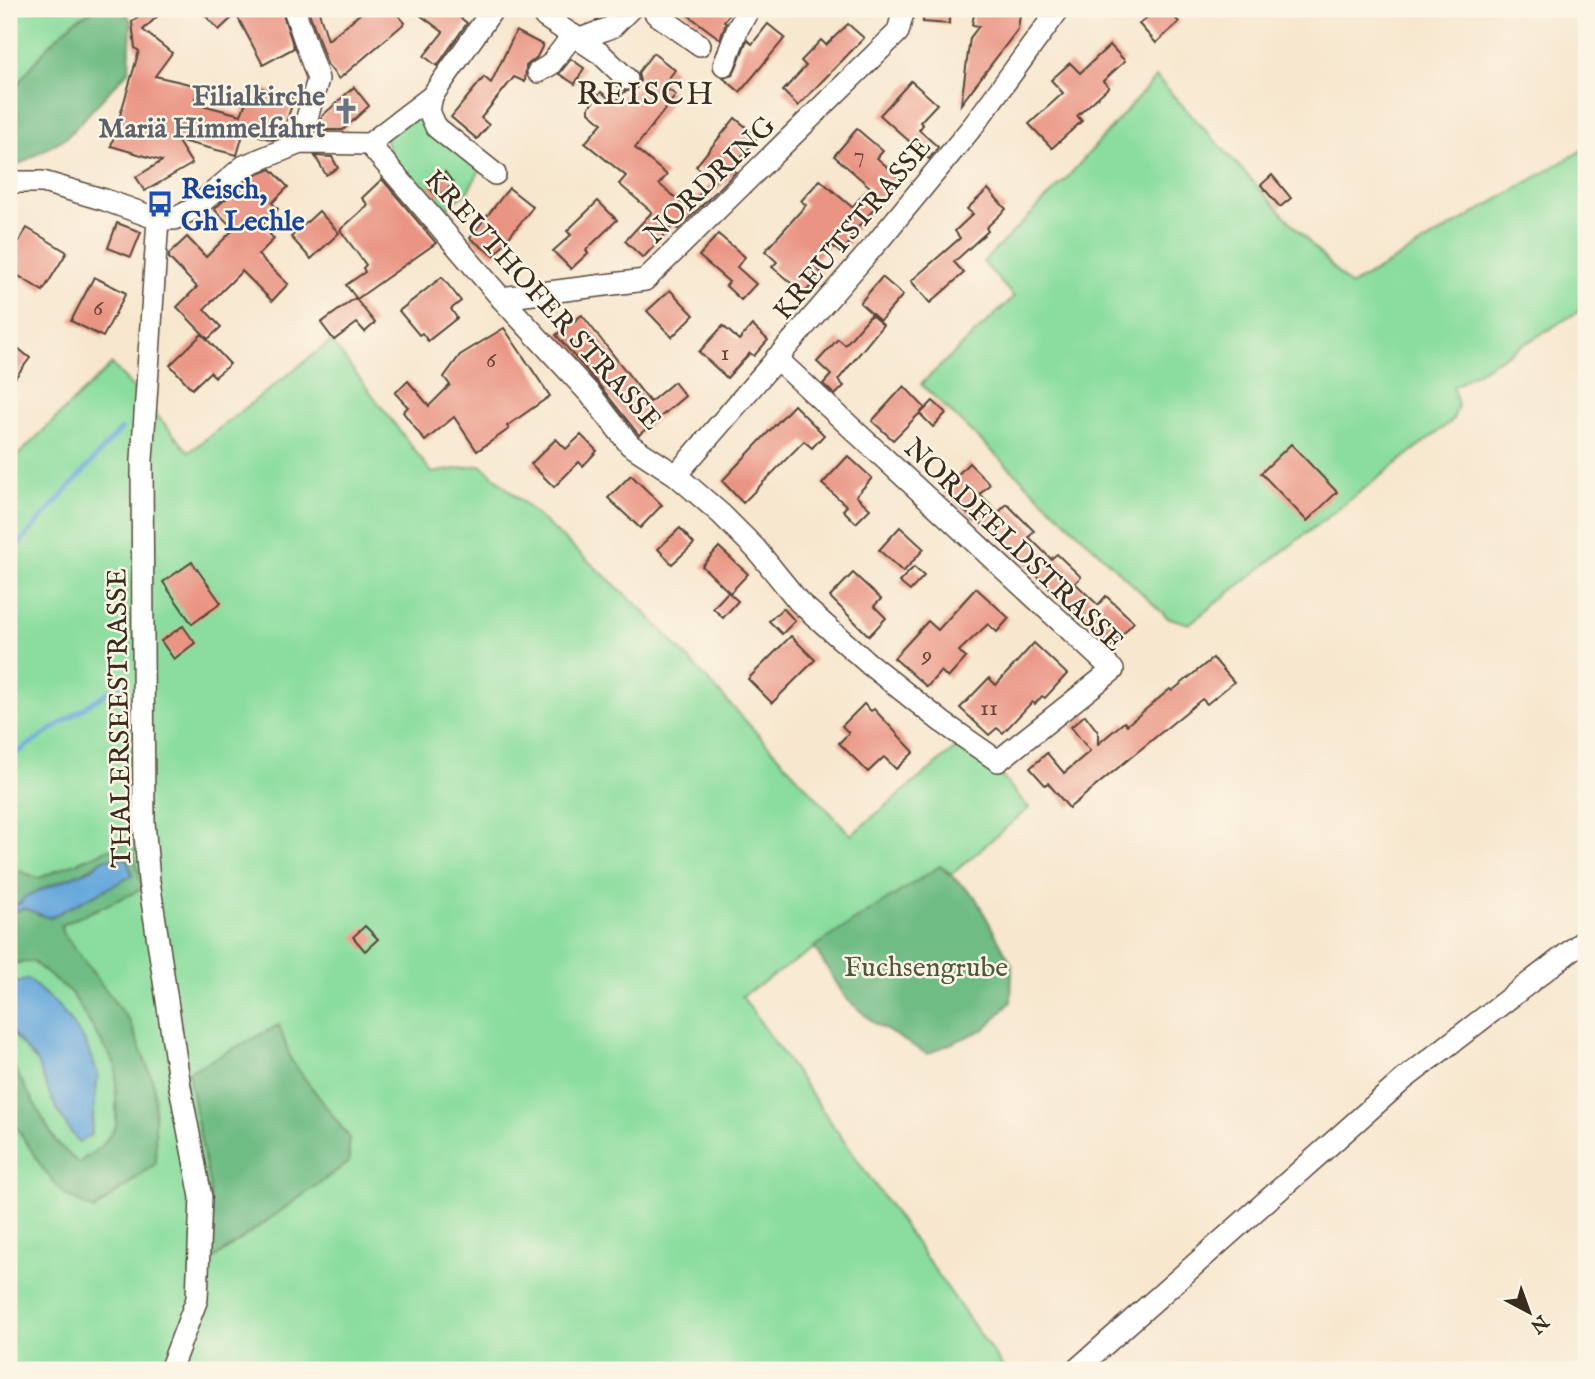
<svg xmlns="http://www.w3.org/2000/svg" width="1595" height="1379" font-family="'IM FELL English',serif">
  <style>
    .green { fill: #8add9e; stroke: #62845e; stroke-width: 2 }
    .forest { fill: #6fbc85; stroke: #557352; stroke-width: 2 }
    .water { fill: #68a9dc; stroke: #526a7d; stroke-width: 2 }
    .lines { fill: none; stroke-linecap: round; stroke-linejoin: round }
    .stream { stroke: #68a9dc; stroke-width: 5 }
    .building { fill: #ea9584 }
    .minor-casing { stroke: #574639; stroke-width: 24 }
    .minor { stroke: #fff; stroke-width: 21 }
    .labels { text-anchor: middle; stroke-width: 5; stroke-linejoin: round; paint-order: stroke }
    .number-label { font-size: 24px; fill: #674538 }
    .worship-label { font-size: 28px; font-weight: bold; fill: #5b616d; stroke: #fcf5e5; text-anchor: end }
    .street-label { font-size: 28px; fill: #3b2a1e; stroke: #fcf5e5 }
    .transit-label { font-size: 28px; font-weight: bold; fill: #164399; stroke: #fcf5e5; text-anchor: start }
    .park-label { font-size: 28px; fill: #4f573e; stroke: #fcf5e5 }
    .quarter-label { font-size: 32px; letter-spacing: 2px; fill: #3b2a1e; stroke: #fcf5e5 }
  </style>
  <rect width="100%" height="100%" fill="#fcf5e5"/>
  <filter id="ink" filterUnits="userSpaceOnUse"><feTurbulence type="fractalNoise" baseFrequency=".0143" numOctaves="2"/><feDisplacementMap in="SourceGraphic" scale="14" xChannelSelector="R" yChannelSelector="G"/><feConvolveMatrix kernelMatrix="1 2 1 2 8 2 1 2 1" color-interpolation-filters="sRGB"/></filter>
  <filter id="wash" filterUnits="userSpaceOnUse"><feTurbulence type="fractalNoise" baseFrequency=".00686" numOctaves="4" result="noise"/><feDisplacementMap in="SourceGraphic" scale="28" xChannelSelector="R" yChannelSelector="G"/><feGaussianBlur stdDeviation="1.57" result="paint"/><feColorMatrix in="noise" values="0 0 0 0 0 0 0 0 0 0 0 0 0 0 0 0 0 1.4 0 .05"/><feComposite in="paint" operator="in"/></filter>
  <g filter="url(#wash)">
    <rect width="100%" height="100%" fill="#f7e7cf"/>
    <g class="green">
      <path d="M9,9H96C58,29 36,62 9,95Z"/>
      <path d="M1156,77L1350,286L1586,148V307L1453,387L1458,405L1453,420L1189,624L1167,617L921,384L1014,297L983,262L1067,178Z"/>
      <path d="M422,110L447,126L487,159L467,192L438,215L393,163L385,137Z"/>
      <path d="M331,341L432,473L481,465L644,611L851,835L958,746L997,771L1029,808L952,874L940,866L742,996L1005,1370H9V464L112,364L189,452Z"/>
    </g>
    <g class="forest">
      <path d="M96,9H124L131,21L129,70L67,137L9,170V95L48,46L75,20Z"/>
      <path d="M131,840L143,889L61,925L64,934L130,1022L154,1084L156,1163L94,1210L64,1194L43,1169L9,1115V1059L56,1142L78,1163L102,1146L116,1126V1066L72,994L32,961L9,964V913L23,908L49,918L132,875L127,860H102C84,877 30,888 21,903L9,906V870H16L39,878Z"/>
      <path d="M940,866L975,897L1012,965L1011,1002L985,1029L927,1054L874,1023L846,998L814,947Z"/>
      <path d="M279,1025L291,1060L349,1137V1162L208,1263L210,1189L188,1072Z"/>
    </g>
    <g class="water">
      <path d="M114,858L127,859L132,876L49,918L24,908L9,913V906L21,903L24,897L92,869L102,860Z"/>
      <path d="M28,979L59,1007L84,1040L98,1074L91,1135L79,1142L69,1130L52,1100L37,1062L10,1031L9,985Z"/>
    </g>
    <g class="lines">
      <g class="stream">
        <path d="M9,555L121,429"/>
        <path d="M9,758L123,682"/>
      </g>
    </g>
    <g id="blocks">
      <g class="building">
        <path d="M146,9H165L143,30L172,53L155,76L198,86L194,103L241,115L251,89L260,92L262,88L294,99L281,137L272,140L230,126L242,138L237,155L177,140L192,164L145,191L136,177L162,161L111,146L139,51L135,48L132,22Z"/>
        <path d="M199,9H281L294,48L263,65L236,14L219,30Z"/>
        <path d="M308,9H318L328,40L366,9H393L405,23L339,79L327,64Z"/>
        <path d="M412,9H449L467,23L437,66L424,56L443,32Z"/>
        <path d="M680,9H734L724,21L726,23L720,39Z"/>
        <path d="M924,9L949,10V24L923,22Z"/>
        <path d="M975,9H1017L1016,15H1020L1018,29L961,104L970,38L979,26L972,25Z"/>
        <path d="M1157,9H1167L1179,22L1156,43L1139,24Z"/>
        <path d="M768,24L785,38L740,92L723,78L733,75L747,40L752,44Z"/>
        <path d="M848,24L864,38L798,106L783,91L806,66L801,61L821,40L826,45Z"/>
        <path d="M516,31L543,45L537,57L526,66L525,82L514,77L481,118L489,125L477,139L451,117L484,77L491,83Z"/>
        <path d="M1110,45L1125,61L1103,81L1109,87L1077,116L1082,121L1052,148L1029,124L1063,93L1051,80L1070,63L1080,73Z"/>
        <path d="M653,53L675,70L663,86L676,95L635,148L667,175L659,184L687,207L714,181L696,166L735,118L758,137L732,168L736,172L678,229L673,225L643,258L625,241L652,212L619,184L626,176L585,143L602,123L589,112V107L601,92L615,103L624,92L636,89L640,81L638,73Z"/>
        <path d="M571,59L584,68L575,84L559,74Z"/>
        <path d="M911,81L937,104L920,122L923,125L919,130L938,147L929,159L880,115Z"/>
        <path d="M354,87L369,106L343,130H323L319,123L323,115Z"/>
        <path d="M857,129L883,151L877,158L901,179L850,236L853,239L841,253L830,244L812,264L822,273L804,294L772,267L777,262L765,251L806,205L801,201L820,180L852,207L870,187L834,156Z"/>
        <path d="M315,156L332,157L338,168L326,175Z"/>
        <path d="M271,169L288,187L272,203L278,209L262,225L274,239L258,255L288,284L272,301L242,271L204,309L221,327L208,339L177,307L197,287L169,258V254L187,237L206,257L234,229L214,209L251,177Z"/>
        <path d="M445,172L454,184L437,197L428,186Z"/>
        <path d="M1272,175L1291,198L1280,207L1261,185Z"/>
        <path d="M382,179L436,243L357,299L346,285L365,272L363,268L366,265L340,230L368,205L362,198Z"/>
        <path d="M509,188L533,207L494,256L470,238Z"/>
        <path d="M988,189L1006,209L986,228L988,231L954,262L964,273L930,303L911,281L960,238L955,231L973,214L967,209Z"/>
        <path d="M598,201L617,220L586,250L588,253L571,269L553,251L571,235L567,231Z"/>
        <path d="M319,211L339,233L311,259L291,237Z"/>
        <path d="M117,223L141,232L131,257L108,248Z"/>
        <path d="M27,228L67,252L43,291L9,270V258Z"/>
        <path d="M718,234L745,257L737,267L756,284L741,300L726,286L729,282L699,256Z"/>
        <path d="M94,277L126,293L103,337L71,321Z"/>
        <path d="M442,277L461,301L451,309L457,318L428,341L422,333L419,335L399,311Z"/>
        <path d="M882,277L903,295L880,321L860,303Z"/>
        <path d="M670,290L694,315L672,337L647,311Z"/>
        <path d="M355,298L375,323L365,332L357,323L334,340L321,323Z"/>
        <path d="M582,315L650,402L674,382L685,396L639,435L600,386L556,335Z"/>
        <path d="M871,315L883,325L838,380L844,386L835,395L823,384L831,375L817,362L838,339L845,345Z"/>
        <path d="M752,325L768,340L754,356L750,353L727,378L699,352L723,326L739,340Z"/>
        <path d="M504,328L550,396L507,426L509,429L477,451L454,417L425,441L403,412L408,407L395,393L408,381L429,406L450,385L444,377L460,355Z"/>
        <path d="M202,334L230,364L215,377L210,372L192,389L170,365Z"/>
        <path d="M9,341L30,358L9,386Z"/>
        <path d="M904,386L925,408L893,440L872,421Z"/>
        <path d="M933,401L946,413L933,427L920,414Z"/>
        <path d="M794,405L824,435L812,448L804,441L743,503L722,481Z"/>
        <path d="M581,435L597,451L583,466L579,462L554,487L531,464L556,439L566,449Z"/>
        <path d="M1291,444L1337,492L1307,521L1261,473Z"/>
        <path d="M848,456L872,478L856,496L870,509L856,523L843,510L847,506L822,484Z"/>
        <path d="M969,463L990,484L980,494L998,513L1007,504L1034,531L1029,537L1051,559L1057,554L1081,577L1075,583L1098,605L1106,596L1134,622L1111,647L1025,564L977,519L975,521L943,490Z"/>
        <path d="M631,475L662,505L640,528L608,498Z"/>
        <path d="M900,527L924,549L903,572L879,550Z"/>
        <path d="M680,528L694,544L672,564L658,549Z"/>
        <path d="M719,547L748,574L730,593L702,566Z"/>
        <path d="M192,562L221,603L192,624L163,582Z"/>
        <path d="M914,567L924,576L910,591L899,582Z"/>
        <path d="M853,573L881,599L874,606L886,618L869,636L830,597Z"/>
        <path d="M976,588L1009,618L997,632L988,624L959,651L966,658L948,678L941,671L927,687L894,658L928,621L938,630Z"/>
        <path d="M728,592L738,601L723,618L713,608Z"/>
        <path d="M783,608L795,621L782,634L769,621Z"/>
        <path d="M183,626L195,643L174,659L161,641Z"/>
        <path d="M791,636L815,660L772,703L748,679Z"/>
        <path d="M1034,643L1067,674L1045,698L1042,696L1035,704L1032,702L1003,733L997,728L989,735L960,708L989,678L996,685Z"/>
        <path d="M1213,658L1234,682L1207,704L1202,699L1069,808L1048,783L1045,785L1030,768L1047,753L1064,773L1090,751L1071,727L1085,715L1098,732V744L1124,722L1127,725L1170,689L1172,691Z"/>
        <path d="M864,704L871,711L874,709L914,752L896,769L884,757L868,772L839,743L849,733L842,726Z"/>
        <path d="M365,926L378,939L365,951L353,937Z"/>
      </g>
    </g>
  </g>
  <g filter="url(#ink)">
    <use href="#blocks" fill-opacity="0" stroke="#574639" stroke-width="2"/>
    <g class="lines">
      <g class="minor-casing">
        <g id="minor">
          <path d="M294,9L318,79L300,143"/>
          <path d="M540,9L545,17L601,54L627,79"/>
          <path d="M653,9L656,14L700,45"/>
          <path d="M580,39L612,27L630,9"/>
          <path d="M724,65L738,28L749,9"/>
          <path d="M538,72L550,65L573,35"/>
          <path d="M432,96L429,111L436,127L495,174"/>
          <path d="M369,144L501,298L590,394L630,445L676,475L721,514L756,549L799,602L869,664L942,722L998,761L1113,670L776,358"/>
          <path d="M9,182H43L105,200L158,219H174L195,208L244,166L300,143L369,144L432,96L493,9"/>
          <path d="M158,219L142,460L144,822L149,881L180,1087L201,1197L197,1299L170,1370"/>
          <path d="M501,298L645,280L898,32L904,9"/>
          <path d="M676,475L880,239L973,126L1059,9"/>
          <path d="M1076,1370L1403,1080L1586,939"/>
        </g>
      </g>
      <use href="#minor" class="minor"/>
    </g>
  </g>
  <defs>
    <g id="church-bare" transform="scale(2.1)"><path d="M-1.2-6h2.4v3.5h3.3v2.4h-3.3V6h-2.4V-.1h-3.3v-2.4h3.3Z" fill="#6b7280" stroke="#fcf5e5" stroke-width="2.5" paint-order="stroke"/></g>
    <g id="bus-bare" transform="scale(2.1)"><path d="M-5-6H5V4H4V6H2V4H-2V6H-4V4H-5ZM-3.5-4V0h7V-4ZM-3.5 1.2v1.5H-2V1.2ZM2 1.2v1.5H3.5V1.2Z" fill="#1a4fb4" stroke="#fcf5e5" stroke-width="2.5" paint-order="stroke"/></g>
  </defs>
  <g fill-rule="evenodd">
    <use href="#church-bare" x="346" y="111"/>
    <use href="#bus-bare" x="160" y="204"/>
  </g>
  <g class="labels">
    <g class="number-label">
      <text x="859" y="162">7</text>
      <text x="98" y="315">6</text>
      <text x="725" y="360">1</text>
      <text x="491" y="367">6</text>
      <text x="927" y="662">9</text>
      <text x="989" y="715">11</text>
    </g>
    <g class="worship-label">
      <text x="325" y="105">Filialkirche<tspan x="325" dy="32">Mariä Himmelfahrt</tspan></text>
    </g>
    <g class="street-label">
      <text transform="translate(709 179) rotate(-44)" y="10">NORDRING</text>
      <text transform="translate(851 228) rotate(-50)" y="10">KREUTSTRASSE</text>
      <text transform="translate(544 299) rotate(48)" y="10">KREUTHOFER STRASSE</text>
      <text transform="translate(1015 544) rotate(44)" y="10">NORDFELDSTRASSE</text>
      <text transform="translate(118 718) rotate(-91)" y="10">THALERSEESTRASSE</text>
    </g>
    <g class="transit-label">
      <text x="181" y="198">Reisch,<tspan x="181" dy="32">Gh Lechle</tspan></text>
    </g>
    <g class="park-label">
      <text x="926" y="976">Fuchsengrube</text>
    </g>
    <g class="quarter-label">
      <text x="646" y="104">REISCH</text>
    </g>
  </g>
  <rect width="1595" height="1379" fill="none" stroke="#fcf5e5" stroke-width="35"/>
  <g transform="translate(1529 1312) rotate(139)" stroke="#fcf5e5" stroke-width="5" paint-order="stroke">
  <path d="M0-5L12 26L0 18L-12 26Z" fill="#3b2a1e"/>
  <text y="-10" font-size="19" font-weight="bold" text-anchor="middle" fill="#3b2a1e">N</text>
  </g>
</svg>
